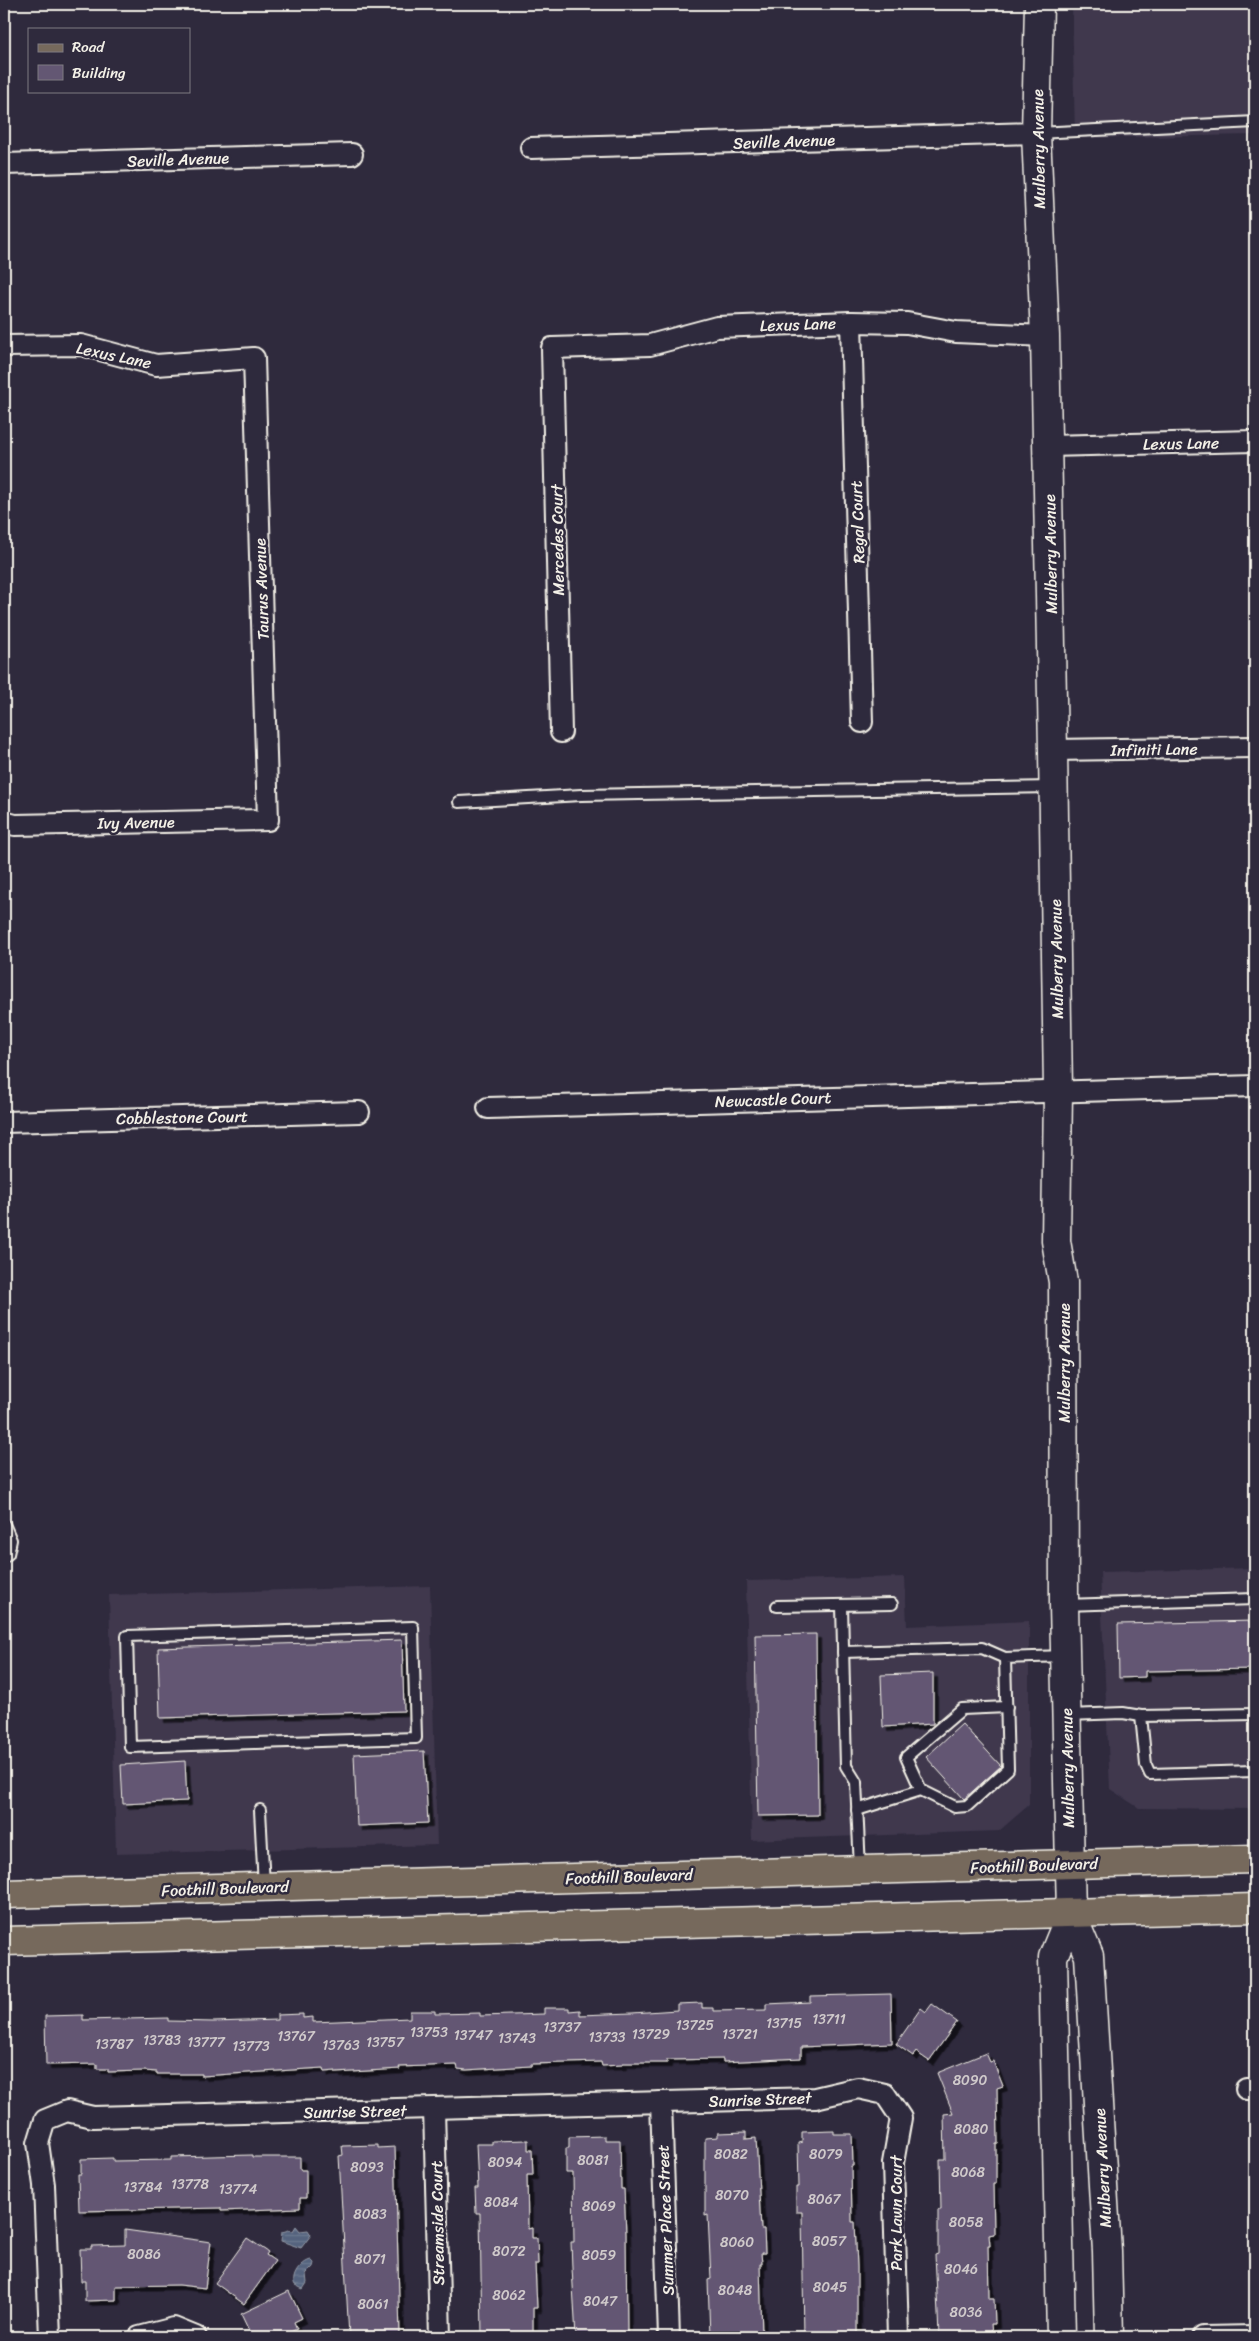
<svg xmlns="http://www.w3.org/2000/svg" width="1259" height="2341" font-family="Sriracha,sans-serif">
  <style>
    .built { fill: #3f384d }
    .water { fill: url(#water-rules); stroke: #959ca8 }
    .building { fill: #635773; stroke: #f4f1e8; filter: url(#shadow) }
    .lines { fill: none; stroke-linecap: round; stroke-linejoin: round }
    .lane-casing { stroke: #f4f1e8; stroke-width: 14 }
    .street-casing { stroke: #f4f1e8; stroke-width: 24 }
    .secondary-casing { stroke: #f4f1e8; stroke-width: 31 }
    .primary-casing { stroke: #f4f1e8; stroke-width: 31 }
    .lane { stroke: #2f2a3d; stroke-width: 10 }
    .street { stroke: #2f2a3d; stroke-width: 20 }
    .secondary { stroke: #2f2a3d; stroke-width: 28 }
    .primary { stroke: #76695c; stroke-width: 28 }
    .labels { text-anchor: middle; stroke-width: 5; stroke-linejoin: round; paint-order: stroke }
    .number-label { font-size: 14px; fill: #d0cacb }
    .street-label { font-size: 16px; fill: #f4f1e8; stroke: #2f2a3d }
  </style>
  <defs>
    <pattern id="water-rules" width="6" height="5" patternUnits="userSpaceOnUse" patternTransform="scale(1.25)"><rect width="6" height="5" fill="#55637e"/><path d="M0 2.5h6" fill="none" stroke="#6e7a90"/></pattern>
    <filter id="shadow"><feDropShadow dx="4.5" dy="4.5" stdDeviation="0" flood-color="#0009"/></filter>
  </defs>
  <rect width="100%" height="100%" fill="#2f2a3d"/>
  <filter id="ink" filterUnits="userSpaceOnUse"><feTurbulence type="fractalNoise" baseFrequency=".02" numOctaves="2"/><feDisplacementMap in="SourceGraphic" scale="10" xChannelSelector="R" yChannelSelector="G"/><feConvolveMatrix kernelMatrix="1 2 1 2 8 2 1 2 1" color-interpolation-filters="sRGB"/></filter>
  <g filter="url(#ink)">
    <g class="built">
      <path d="M1072,4H1255V135L1075,138Z"/>
      <path d="M1255,1568V1809L1139,1808L1110,1789L1100,1572Z"/>
      <path d="M905,1577L907,1626L1029,1621V1805L999,1831L752,1840L746,1581Z"/>
      <path d="M430,1586L437,1845L116,1854L109,1595Z"/>
    </g>
    <g class="water">
      <path d="M296,2226L300,2231L308,2230L311,2235L301,2248L281,2241L282,2232L289,2230L293,2231Z"/>
      <path d="M311,2260L314,2263L313,2267L306,2274L307,2283L303,2289L295,2285C290,2277 301,2262 311,2260Z"/>
    </g>
    <g class="building">
      <path d="M1255,1621V1669L1145,1671V1677L1119,1678L1118,1624Z"/>
      <path d="M816,1634L818,1815L758,1816L755,1635Z"/>
      <path d="M402,1640L404,1711L160,1718L158,1648Z"/>
      <path d="M933,1673V1724L883,1727L881,1675Z"/>
      <path d="M962,1724L1001,1766L964,1799L926,1757Z"/>
      <path d="M424,1751L428,1823L357,1826L354,1754Z"/>
      <path d="M185,1761L187,1801L123,1804L121,1765Z"/>
      <path d="M891,1994L892,2043L801,2047V2058L723,2062V2059L667,2060V2063H622V2065L602,2066L601,2062L531,2064V2066L466,2070L458,2069L457,2065L399,2067L400,2069L336,2073V2071L324,2072L323,2068L202,2076V2074H157V2072L144,2071L108,2072V2069H97V2064L46,2065L45,2016L83,2015V2020L168,2018V2021L213,2022L277,2020V2015L303,2014V2018L313,2017V2022L410,2018V2011H435V2014L480,2013V2016L544,2014V2008H569V2011L580,2010V2015L632,2013L677,2010V2004L702,2003V2008H713V2011L766,2010V2004L810,2002V1996Z"/>
      <path d="M932,2004L957,2022L929,2061L916,2052L913,2056L896,2044L921,2008L926,2012Z"/>
      <path d="M986,2053L990,2062L993,2061L1003,2086L997,2088L998,2144H996V2184H993L994,2234L989,2235L990,2246H988L989,2299H994L995,2324H991L992,2335L939,2334L935,2255L938,2254V2210H941L940,2159H945L944,2114L953,2113L937,2073Z"/>
      <path d="M834,2131V2134H852L853,2166H851L852,2222H855L857,2267V2337H804L802,2212H796V2187H799L798,2143L802,2142V2132Z"/>
      <path d="M746,2132V2139L756,2138L761,2229H764L765,2253H761L762,2264H760L762,2337H710L708,2280L711,2279L708,2215L705,2216V2138L718,2137V2133Z"/>
      <path d="M605,2136V2140H620L621,2189H624L626,2234L627,2337H576L572,2268L571,2242H574L573,2173H566V2148H569V2137Z"/>
      <path d="M528,2140V2150H532L533,2175H527L528,2229L532,2228V2238H537L538,2264H535L537,2308H533V2337H482L480,2213H476L475,2188H478L476,2144H492V2141Z"/>
      <path d="M378,2145V2148L395,2147L400,2337H349L339,2156L343,2155L342,2146Z"/>
      <path d="M252,2155V2157H300V2170H306V2198H300V2208L221,2211V2208L79,2211L78,2174H81V2159L113,2158V2161L171,2160V2157Z"/>
      <path d="M125,2230L211,2242L205,2288L179,2285L116,2286V2300L85,2301V2281H81L80,2249H91V2246L125,2245Z"/>
      <path d="M247,2238L268,2252L266,2255L275,2261L244,2304L215,2283Z"/>
      <path d="M289,2291L302,2318L294,2322L297,2329L279,2337H252L241,2314Z"/>
    </g>
    <g class="lines">
      <g class="lane-casing">
        <g id="lane">
          <path d="M1037,133L1255,122"/>
          <path d="M459,802L581,795L1052,787"/>
          <path d="M4,1524L11,1540L8,1554L4,1557"/>
          <path d="M1064,1605L1255,1599"/>
          <path d="M777,1606L892,1604"/>
          <path d="M842,1606L846,1766L856,1782L860,1869"/>
          <path d="M413,1627L416,1738L130,1747L127,1636Z"/>
          <path d="M843,1652L982,1648L1005,1658"/>
          <path d="M1255,1714L1141,1716L1146,1765L1150,1774L1255,1771"/>
          <path d="M1067,1715L1123,1713L1141,1716"/>
          <path d="M921,1790L906,1757L962,1709L1007,1707"/>
          <path d="M260,1810L264,1886"/>
          <path d="M857,1810L921,1790L955,1807L967,1806L1008,1769L1005,1658L1065,1656"/>
        </g>
      </g>
      <g class="street-casing">
        <g id="street">
          <path d="M531,148L1036,133"/>
          <path d="M4,164L352,154"/>
          <path d="M851,322L862,722"/>
          <path d="M4,346L81,345L156,365L254,358L268,820L15,825L4,822"/>
          <path d="M1048,446L1255,441"/>
          <path d="M561,732L552,348L650,345L717,327L851,322L907,323L956,332L1045,336"/>
          <path d="M1053,750L1255,747"/>
          <path d="M488,1108L1255,1086"/>
          <path d="M4,1122L359,1112"/>
          <path d="M1246,2089H1255"/>
          <path d="M661,2102L669,2337"/>
          <path d="M434,2109L440,2337"/>
          <path d="M50,2337L44,2185L38,2143L45,2120L67,2111L93,2117L815,2098L858,2088L885,2094L901,2118L893,2163L898,2337"/>
          <path d="M139,2337L174,2328L196,2337"/>
          <path d="M1203,2337L1255,2336"/>
        </g>
      </g>
      <g class="secondary-casing">
        <g id="secondary">
          <path d="M1039,4L1036,133L1045,336L1053,750L1058,1091L1056,1241L1063,1282L1064,1605L1071,1913L1089,1956L1107,2251L1109,2337"/>
          <path d="M1061,2337L1053,1957L1071,1913"/>
        </g>
      </g>
      <g class="primary-casing">
        <g id="primary">
          <path d="M4,1894L1255,1859"/>
          <path d="M4,1941L1255,1908"/>
        </g>
      </g>
      <use href="#lane" class="lane"/>
      <use href="#street" class="street"/>
      <use href="#secondary" class="secondary"/>
      <use href="#primary" class="primary"/>
    </g>
  </g>
  <g class="labels">
    <g class="number-label">
      <text x="829" y="2024">13711</text>
      <text x="784" y="2028">13715</text>
      <text x="695" y="2030">13725</text>
      <text x="562" y="2032">13737</text>
      <text x="429" y="2037">13753</text>
      <text x="651" y="2039">13729</text>
      <text x="740" y="2039">13721</text>
      <text x="473" y="2040">13747</text>
      <text x="296" y="2041">13767</text>
      <text x="607" y="2042">13733</text>
      <text x="517" y="2043">13743</text>
      <text x="162" y="2045">13783</text>
      <text x="206" y="2047">13777</text>
      <text x="385" y="2047">13757</text>
      <text x="114" y="2049">13787</text>
      <text x="341" y="2050">13763</text>
      <text x="251" y="2051">13773</text>
      <text x="970" y="2085">8090</text>
      <text x="971" y="2134">8080</text>
      <text x="731" y="2159">8082</text>
      <text x="826" y="2159">8079</text>
      <text x="593" y="2165">8081</text>
      <text x="505" y="2167">8094</text>
      <text x="367" y="2172">8093</text>
      <text x="968" y="2177">8068</text>
      <text x="190" y="2189">13778</text>
      <text x="143" y="2192">13784</text>
      <text x="238" y="2194">13774</text>
      <text x="732" y="2200">8070</text>
      <text x="824" y="2204">8067</text>
      <text x="501" y="2207">8084</text>
      <text x="599" y="2211">8069</text>
      <text x="370" y="2219">8083</text>
      <text x="966" y="2227">8058</text>
      <text x="829" y="2246">8057</text>
      <text x="737" y="2247">8060</text>
      <text x="509" y="2256">8072</text>
      <text x="144" y="2259">8086</text>
      <text x="599" y="2260">8059</text>
      <text x="370" y="2264">8071</text>
      <text x="961" y="2274">8046</text>
      <text x="830" y="2292">8045</text>
      <text x="735" y="2295">8048</text>
      <text x="509" y="2300">8062</text>
      <text x="600" y="2306">8047</text>
      <text x="373" y="2309">8061</text>
      <text x="966" y="2317">8036</text>
    </g>
    <g class="street-label">
      <text transform="translate(784 141) rotate(-2)" y="6">Seville Avenue</text>
      <text transform="translate(1038 149) rotate(-91)" y="6">Mulberry Avenue</text>
      <text transform="translate(178 159) rotate(-2)" y="6">Seville Avenue</text>
      <text transform="translate(798 324) rotate(-2)" y="6">Lexus Lane</text>
      <text transform="translate(114 355) rotate(12)" y="6">Lexus Lane</text>
      <text transform="translate(1181 443) rotate(-1)" y="6">Lexus Lane</text>
      <text transform="translate(857 522) rotate(-92)" y="6">Regal Court</text>
      <text transform="translate(557 540) rotate(-91)" y="6">Mercedes Court</text>
      <text transform="translate(1050 554) rotate(-91)" y="6">Mulberry Avenue</text>
      <text transform="translate(261 589) rotate(-92)" y="6">Taurus Avenue</text>
      <text transform="translate(1154 749) rotate(-1)" y="6">Infiniti Lane</text>
      <text transform="translate(136 822) rotate(-1)" y="6">Ivy Avenue</text>
      <text transform="translate(1056 959) rotate(-91)" y="6">Mulberry Avenue</text>
      <text transform="translate(773 1099) rotate(-2)" y="6">Newcastle Court</text>
      <text transform="translate(182 1117) rotate(-1)" y="6">Cobblestone Court</text>
      <text transform="translate(1064 1363) rotate(-90)" y="6">Mulberry Avenue</text>
      <text transform="translate(1067 1768) rotate(-91)" y="6">Mulberry Avenue</text>
      <text transform="translate(1034 1865) rotate(-2)" y="6">Foothill Boulevard</text>
      <text transform="translate(629 1876) rotate(-2)" y="6">Foothill Boulevard</text>
      <text transform="translate(225 1888) rotate(-2)" y="6">Foothill Boulevard</text>
      <text transform="translate(760 2099) rotate(-2)" y="6">Sunrise Street</text>
      <text transform="translate(355 2111) rotate(-1)" y="6">Sunrise Street</text>
      <text transform="translate(1102 2168) rotate(-93)" y="6">Mulberry Avenue</text>
      <text transform="translate(896 2213) rotate(-90)" y="6">Park Lawn Court</text>
      <text transform="translate(665 2220) rotate(-92)" y="6">Summer Place Street</text>
      <text transform="translate(437 2223) rotate(-91)" y="6">Streamside Court</text>
    </g>
  </g>
  <rect width="1259" height="2341" fill="none" stroke="#2f2a3d" stroke-width="20"/>
  <rect x="10" y="10" width="1239" height="2321" fill="none" stroke="#f4f1e8" stroke-width="2" filter="url(#ink)"/>
  <rect x="28" y="28" width="162" height="65" fill="#2f2a3d" stroke="#7e7a81"/>
  <rect x="38" y="44" width="25" height="8" fill="#76695c" stroke="#7e7a81"/>
  <text x="72" y="52" font-size="15" fill="#f4f1e8">Road</text>
  <rect x="38" y="65" width="25" height="15" fill="#635773" stroke="#7e7a81"/>
  <text x="72" y="78" font-size="15" fill="#f4f1e8">Building</text>
</svg>
